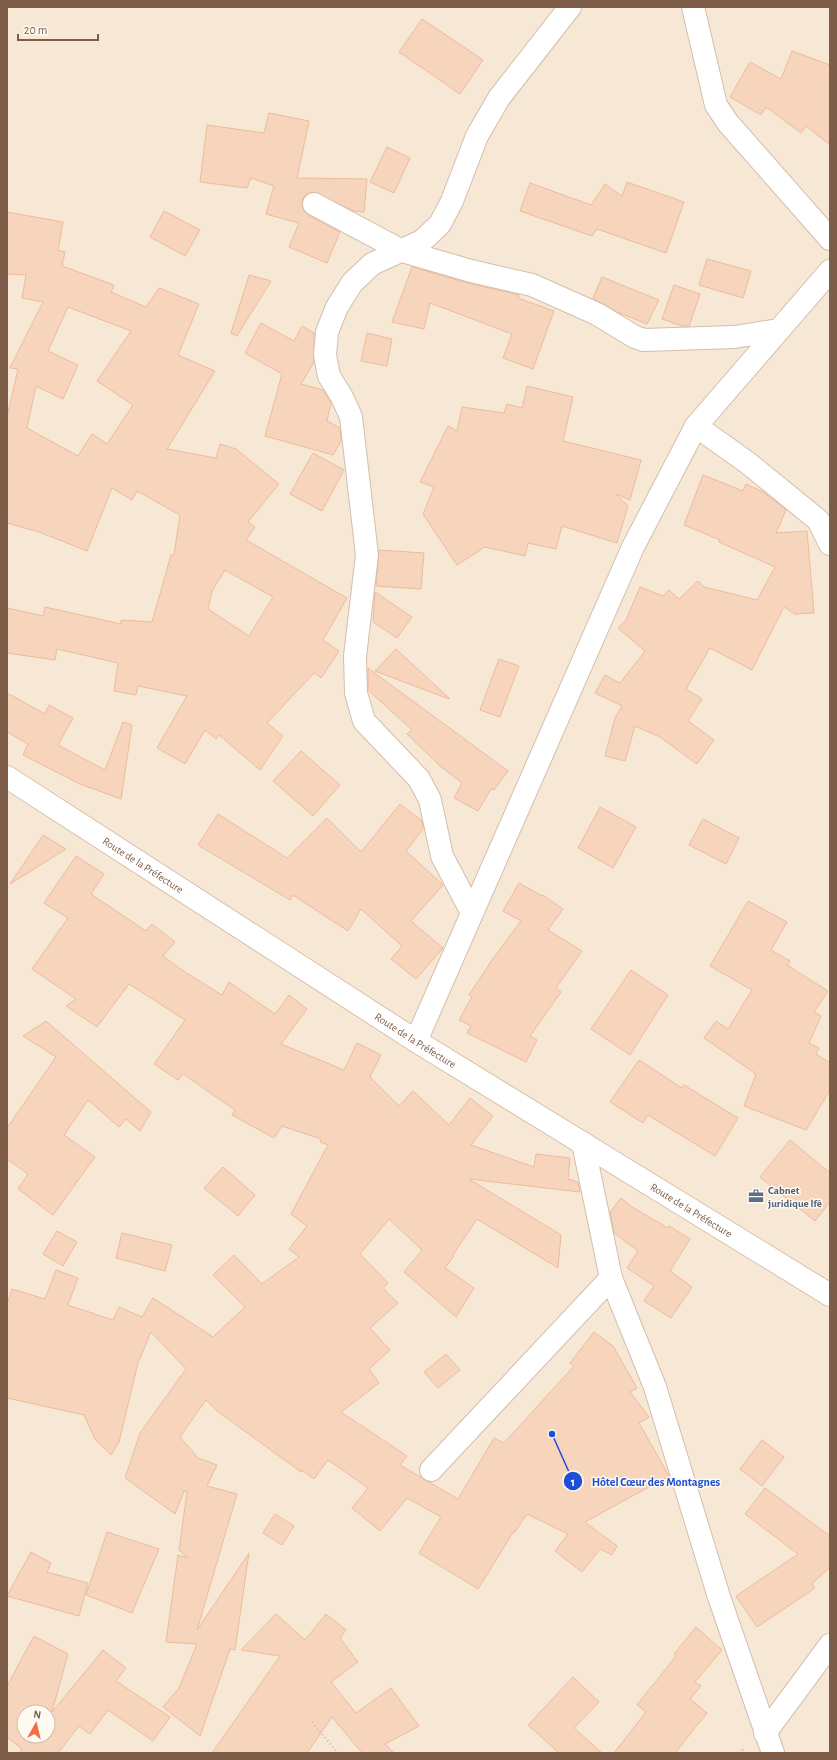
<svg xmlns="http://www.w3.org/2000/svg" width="837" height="1760" font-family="'Alegreya Sans',sans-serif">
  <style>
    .residential { fill: #f7e8d6; fill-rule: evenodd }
    .building { fill: #f7d5bd; stroke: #ecbb9b; fill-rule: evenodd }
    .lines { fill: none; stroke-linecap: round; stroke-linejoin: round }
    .street-casing { stroke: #d3beac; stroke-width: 24 }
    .secondary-casing { stroke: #d9c0ab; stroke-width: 24 }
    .path { stroke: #ddb89f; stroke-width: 2.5; stroke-dasharray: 1 3; stroke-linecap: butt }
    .street { stroke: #fff; stroke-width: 22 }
    .secondary { stroke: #fff; stroke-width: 22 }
    .labels { text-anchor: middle; stroke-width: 3; stroke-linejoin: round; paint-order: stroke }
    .street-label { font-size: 11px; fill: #7d5c48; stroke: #fffaf1 }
    .service-label { font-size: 11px; font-weight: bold; fill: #4e5e75; stroke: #fffaf1; text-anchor: start }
    .leader { fill: none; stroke: #1d4ed8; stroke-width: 1.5 }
    .callout-dot { fill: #1d4ed8; stroke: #fffaf1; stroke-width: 1.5 }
    .mark-label { font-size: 12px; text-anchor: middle; font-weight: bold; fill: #fff }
    .callout-label { font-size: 12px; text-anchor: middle; font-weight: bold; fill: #1d4ed8; stroke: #fffaf1; stroke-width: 3; stroke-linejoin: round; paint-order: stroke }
  </style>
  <rect width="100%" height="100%" fill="#fef6e8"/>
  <path class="residential" d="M7,7H830V1753H7ZM24,1712H48V1736H24Z"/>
  <g class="building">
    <path d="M422,19L483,60L460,94L399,52Z"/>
    <path d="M792,51L830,65V145L806,126L801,133L766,107L761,115L730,97L750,62L781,79Z"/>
    <path d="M269,113L309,121L297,178L367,179L364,212L353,211L314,192L307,194L303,198L302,205L304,211L308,215L340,232L327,263L289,247L299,223L266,214L274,186L251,178L247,188L200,182L207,125L264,133Z"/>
    <path d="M387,147L410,158L394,193L370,182Z"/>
    <path d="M627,182L684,202L666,253L597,229L592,236L520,211L530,183L591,205L605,184L622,196Z"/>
    <path d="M164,211L200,230L185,256L150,237Z"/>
    <path d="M7,212L63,222L58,250L65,252L62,266L114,285L111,292L146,307L159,288L199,304L178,355L215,371L167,449L216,458L220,444L236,449L279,484L248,522L255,527L246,540L347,598L323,640L339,651L321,678L314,673L267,723L283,736L260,770L219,735L216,739L205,730L185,764L157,748L187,696L138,686L136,695L114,691L118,663L57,649L55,660L7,653V608L43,616L45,607L121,624V620L152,622L171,555H174L180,515L137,491L132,500L112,488L87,551L39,532L7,523V417L18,369L10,368L43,302L22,298L26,275L7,274ZM68,307L131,331L97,381L133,405L107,444L92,434L78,456L27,428L36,386L63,399L78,365L48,351ZM225,570L273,597L249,636L208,609L212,591Z"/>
    <path d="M707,259L751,271L743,298L699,285Z"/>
    <path d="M412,267L468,283L519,295L518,298L554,311L533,369L503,358L512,334L430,303L424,329L392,322Z"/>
    <path d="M249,275L271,281L237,336L231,333Z"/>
    <path d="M602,277L659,300L647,324L617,312L593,298Z"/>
    <path d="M674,285L700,294L689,326H682L662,319Z"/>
    <path d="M261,323L294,341L302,326L314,333V362L301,384L323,390L331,403L327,421L340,428L341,441L333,455L265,436L282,374L245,353Z"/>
    <path d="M367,333L392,339L387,366L361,361Z"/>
    <path d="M527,386L573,397L563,441L641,460L630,500L616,494L628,506L617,543L562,526L556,549L528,543L525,556L485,547L457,565L423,514L434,487L420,482L448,426L457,431L462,407L504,413L507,404L522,408Z"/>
    <path d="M313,453L344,470L322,511L290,494Z"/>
    <path d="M703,475L743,491L746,484L763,492L786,510L776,533L807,531L814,613L795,614L784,607L752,670L710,648L686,689L702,699L688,721L714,740L697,764L660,737L635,726L625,761L605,756L615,718L622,706L595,693L605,675L620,683L645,651L618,628L626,620L640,587L663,596L669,590L679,599L698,581L704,587L757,600L775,567L719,542L720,540L684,525Z"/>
    <path d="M379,550L424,553L421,589L376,586Z"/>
    <path d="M375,592L412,617L397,638L373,622Z"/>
    <path d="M396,649L449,698V699L375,671Z"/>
    <path d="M499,659L519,666L500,717L480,710Z"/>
    <path d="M368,668L508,771L494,790L491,789L478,811L454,798L462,783L440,766L407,734L412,730L368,690Z"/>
    <path d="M7,693L45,714L49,705L73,718L58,745L105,770L123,722L132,725L121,799L80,784L23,755L28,744L7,732Z"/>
    <path d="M301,751L340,785L313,816L273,781Z"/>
    <path d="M400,804L422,821L423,829L406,851L443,885L411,921L443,948L416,979L391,959L402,946L361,909L348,931L293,895L290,900L198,845L218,814L287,858L327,818L361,852Z"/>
    <path d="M600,807L636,827L613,868L578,848Z"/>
    <path d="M703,819L739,838L726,864L689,845Z"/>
    <path d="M43,835L66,849L10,884Z"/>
    <path d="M76,856L104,874L91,894L146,931L152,924L175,942L163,956L185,972L222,995L229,982L275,1014L289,995L307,1009L281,1044L344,1070L357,1043L381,1055L370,1077L399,1106L413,1091L449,1125L470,1098L493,1116L471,1145L534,1167L536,1154L570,1158L568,1179L578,1182L580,1192L469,1179L561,1235L558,1268L477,1219L453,1255L454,1256L445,1268L474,1288L456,1317L404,1272L422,1250L389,1219L360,1254L388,1283L383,1288L398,1303L370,1328L390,1350L369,1369L379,1383L341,1412L407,1456L400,1465L458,1499L494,1438L504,1443L574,1366L570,1363L594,1332L613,1346L637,1388L630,1392L649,1417L639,1423L669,1476L585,1522L617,1546L612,1555L600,1549L582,1572L555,1551L568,1534L527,1514L515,1532L514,1531L478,1589L419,1553L441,1517L407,1498L380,1531L352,1508L368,1488L328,1460L314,1479L302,1470L301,1472L217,1411L206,1400L180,1437L198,1458L217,1465L207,1486L237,1494L197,1630L249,1553L235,1650L230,1649L200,1736L163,1707L179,1688L197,1644L166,1642L178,1555L188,1558L179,1550L187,1492L184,1491L175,1514L125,1478L140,1433L186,1369L151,1332L138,1363L119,1442L111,1455L95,1439L84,1415L7,1398V1304L12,1289L45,1299L56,1270L78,1278L68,1305L113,1320L119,1307L142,1317L153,1298L213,1337L245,1307L213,1275L234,1255L262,1284L299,1257L289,1249L307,1226L291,1214L328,1145L320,1142L321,1139L282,1126L274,1138L232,1115L235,1110L183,1074L178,1080L154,1064L185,1020L129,984L97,1027L66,1006L76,999L32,969L68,918L44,903Z"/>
    <path d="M519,883L542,896L543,895L563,909L548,930L582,951L556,988L561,992L530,1036L537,1040L526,1062L467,1033L471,1026L459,1020L472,997L469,995L492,960L521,921L503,911Z"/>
    <path d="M748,901L787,922L771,950L790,961L787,965L828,991L814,1012L821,1016L809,1043L819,1048L816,1054L830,1063V1090L806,1130L744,1106L756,1074L704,1038L716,1021L728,1029L752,990L710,966Z"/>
    <path d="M631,970L668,995L630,1055L591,1029Z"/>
    <path d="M46,1021L151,1112L140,1131L126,1119L119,1127L88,1100L64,1135L95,1157L53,1215L18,1189L28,1174L7,1159V1128L56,1057L23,1036Z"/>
    <path d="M639,1060L682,1088L684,1085L738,1118L715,1156L648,1115L643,1123L610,1102Z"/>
    <path d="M790,1140L830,1173V1202L815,1221L760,1177Z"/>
    <path d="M223,1167L255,1195L238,1216L204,1188Z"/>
    <path d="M621,1198L632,1207L668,1228L669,1226L690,1239L670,1271L692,1287L671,1318L644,1301L654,1286L627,1268L638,1251L614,1233L610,1212Z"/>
    <path d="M57,1231L77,1242L63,1266L43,1254Z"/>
    <path d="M122,1233L172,1245L165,1271L116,1258Z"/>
    <path d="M446,1354L460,1370L438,1388L424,1372Z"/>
    <path d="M762,1440L784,1457L762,1486L740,1469Z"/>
    <path d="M765,1488L830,1536V1567L812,1584L815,1588L757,1627L736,1596L798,1554L745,1514Z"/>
    <path d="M275,1514L294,1526L282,1545L263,1533Z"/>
    <path d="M107,1532L159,1549L132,1613L86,1595Z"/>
    <path d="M31,1552L51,1563L47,1572L88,1583L79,1616L7,1596Z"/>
    <path d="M276,1614L305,1640L326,1614L346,1630L340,1638L358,1662L331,1682L356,1713L391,1688L419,1726L385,1744L394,1753H362L332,1717L307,1753H212L280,1656L241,1650Z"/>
    <path d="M696,1627L722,1650L695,1682L701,1686L690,1699L707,1713L675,1753H614L646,1712L637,1705L676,1656L674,1654Z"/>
    <path d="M34,1636L68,1654L52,1712L103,1650L126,1668L116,1681L170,1717L153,1741L108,1710L90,1734L79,1726L58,1753H19L22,1749L7,1737V1686ZM24,1712H48V1736H24Z"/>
    <path d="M573,1677L599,1702L574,1728L602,1753H559L528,1725Z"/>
  </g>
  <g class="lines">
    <g class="street-casing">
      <g id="street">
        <path d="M693,7L716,105L728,123L830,239"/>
        <path d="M314,204L402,251L471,271L532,285L597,314L635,337L644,340L734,337L779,330"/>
        <path d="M696,426L748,463L818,520L830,544"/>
        <path d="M472,913L442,856L430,800L419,779L364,721L356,693L355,656L367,555L351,417L342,397L329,376L325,355L327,332L337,307L352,283L372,264L422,241L440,224L452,201L477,136L499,98L570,7"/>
        <path d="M416,1041L633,547L696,426L830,271"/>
        <path d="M583,1143L611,1278L655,1387L719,1597L773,1753"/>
        <path d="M431,1470L611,1278"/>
        <path d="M765,1733L830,1645"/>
      </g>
    </g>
    <g class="secondary-casing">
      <g id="secondary">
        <path id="s1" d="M7,777L416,1041L830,1295"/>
      </g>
    </g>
    <g class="path">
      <path d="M312,1722L338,1753"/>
      <path d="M739,1753L745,1748"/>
    </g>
    <use href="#street" class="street"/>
    <use href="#secondary" class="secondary"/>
  </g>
  <defs>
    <g id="office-bare" transform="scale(1.2)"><path d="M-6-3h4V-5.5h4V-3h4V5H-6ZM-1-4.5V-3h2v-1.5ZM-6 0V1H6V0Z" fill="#5c6f8a" stroke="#fffaf1" stroke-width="2.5" paint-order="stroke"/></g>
  </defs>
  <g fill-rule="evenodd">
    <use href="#office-bare" x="756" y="1196"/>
  </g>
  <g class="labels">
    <g class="street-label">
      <text dy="4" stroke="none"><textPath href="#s1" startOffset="162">Route de la Préfecture</textPath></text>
      <text dy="4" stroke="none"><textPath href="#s1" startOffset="486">Route de la Préfecture</textPath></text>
      <text dy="4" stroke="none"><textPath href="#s1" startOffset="810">Route de la Préfecture</textPath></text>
    </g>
    <g class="service-label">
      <text x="768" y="1194">Cabnet<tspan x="768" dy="13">juridique lfê</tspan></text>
    </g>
  </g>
  <path class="leader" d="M552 1434L573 1481"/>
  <g class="callout-dot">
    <circle cx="552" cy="1434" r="4"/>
    <circle cx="573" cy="1481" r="10"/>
  </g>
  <g class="mark-label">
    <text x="573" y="1486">1</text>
  </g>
  <g class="callout-label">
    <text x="656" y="1486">Hôtel Cœur des Montagnes</text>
  </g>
  <rect width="837" height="1760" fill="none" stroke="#7d5c48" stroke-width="16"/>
  <g transform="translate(36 1724) rotate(8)"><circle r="19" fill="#fffaf1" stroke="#cbbbad"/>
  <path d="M0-3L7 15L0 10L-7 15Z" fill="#f46c42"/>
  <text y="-6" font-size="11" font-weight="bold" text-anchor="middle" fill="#7d5c48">N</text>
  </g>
  <path d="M18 34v6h80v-6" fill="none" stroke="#7d5c48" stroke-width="2"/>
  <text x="24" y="34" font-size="12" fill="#7d5c48" stroke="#fffaf1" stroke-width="3" paint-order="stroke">20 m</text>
</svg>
